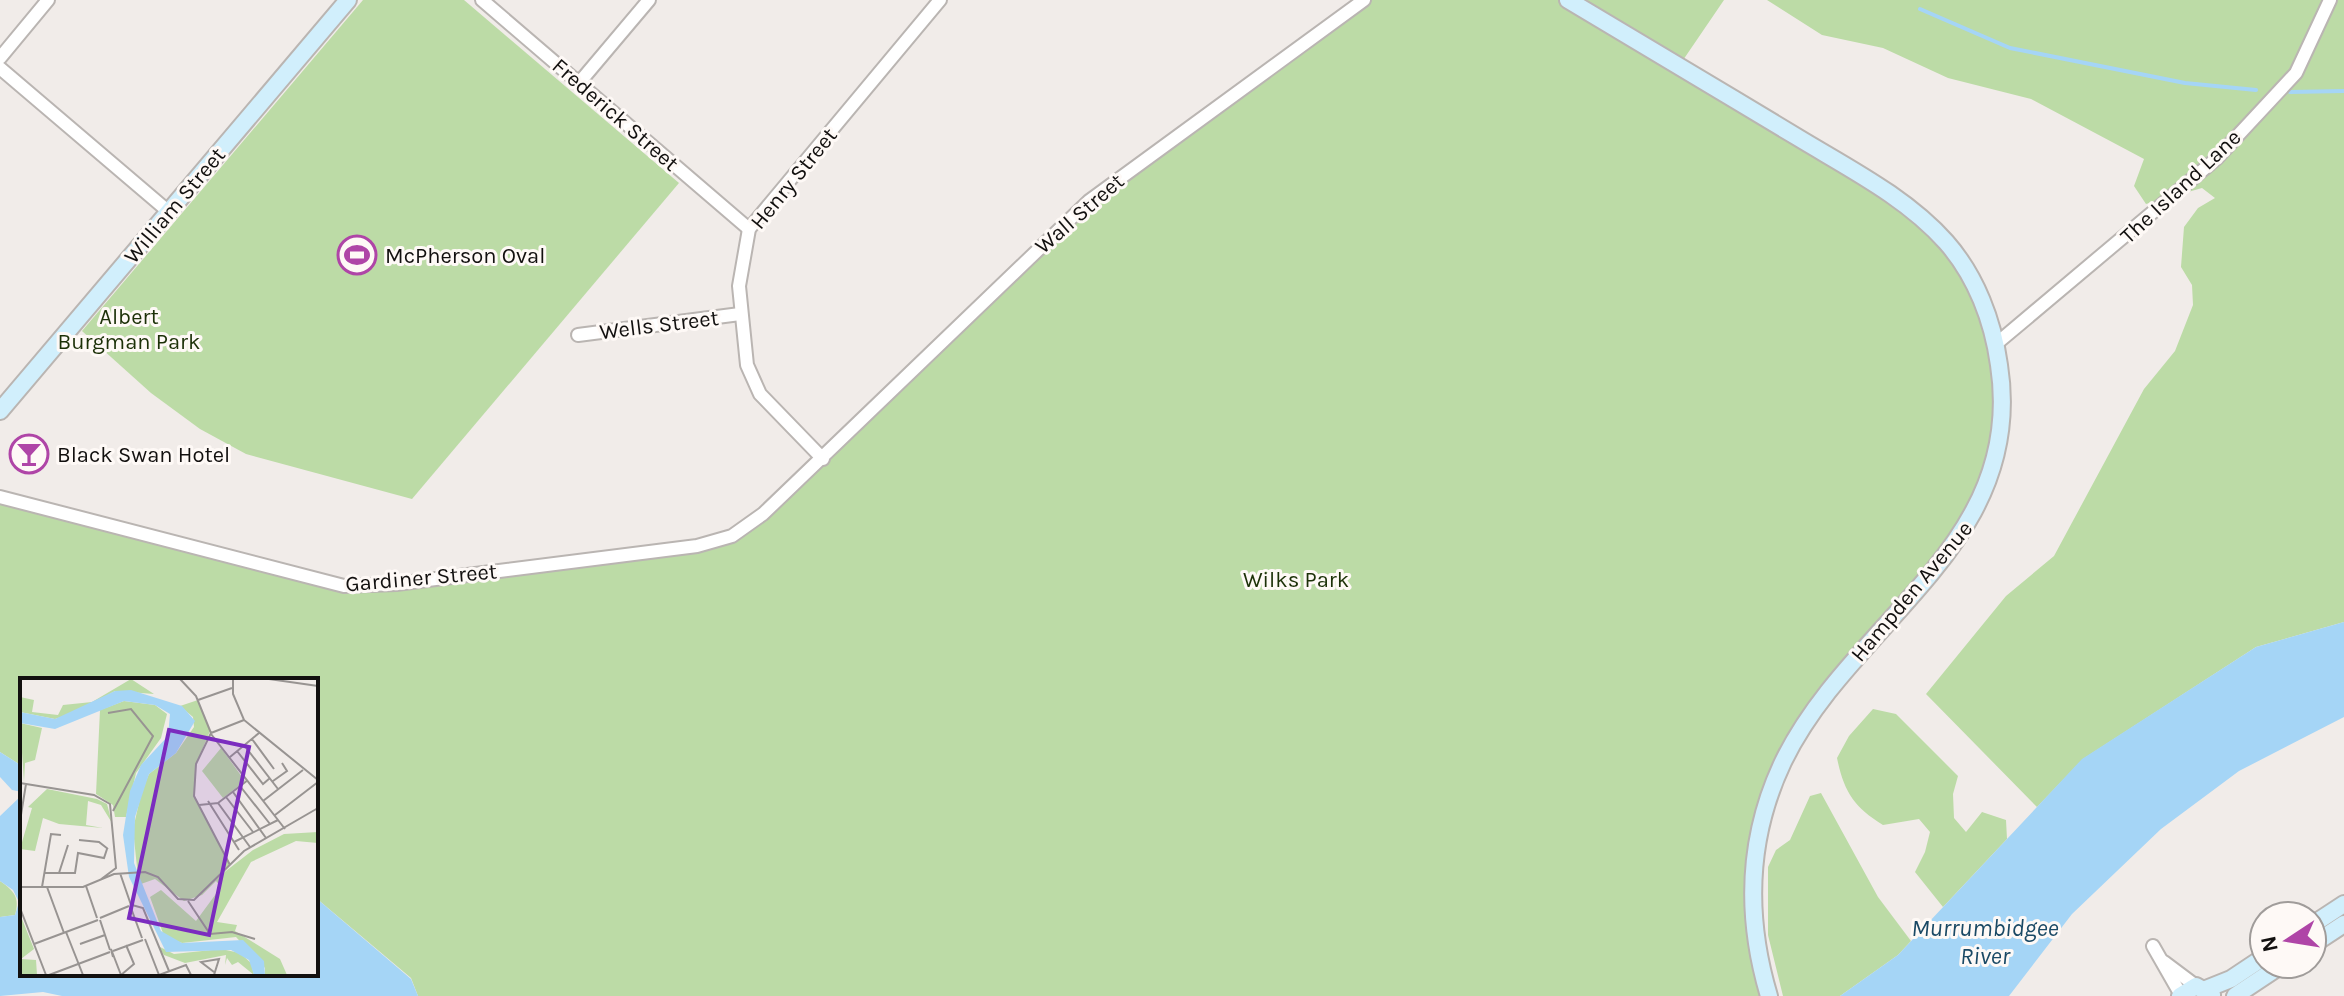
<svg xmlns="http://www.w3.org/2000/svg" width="2344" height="996" font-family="Karla,sans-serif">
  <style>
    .green { fill: #bcdba6 }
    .water { fill: #a5d5f6 }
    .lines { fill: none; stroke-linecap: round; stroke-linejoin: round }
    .stream { stroke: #a5d5f6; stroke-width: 4 }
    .street-casing { stroke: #bab5b2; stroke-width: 16 }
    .secondary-casing { stroke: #bab5b2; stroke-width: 20 }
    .street { stroke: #fff; stroke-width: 12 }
    .secondary { stroke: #d1effc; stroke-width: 16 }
    .labels { text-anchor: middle; stroke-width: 6; stroke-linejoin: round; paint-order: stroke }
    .street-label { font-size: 22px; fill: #12100f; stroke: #fef9f6 }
    .poi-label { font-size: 22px; fill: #12100f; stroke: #fef9f6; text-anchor: start }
    .park-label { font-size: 22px; fill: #1c3108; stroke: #fef9f6 }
    .water-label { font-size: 24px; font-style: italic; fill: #1a4965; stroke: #fef9f6 }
    .inset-road { fill: none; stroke: #989492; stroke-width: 2 }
    .view { fill: #7b2cbf; fill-opacity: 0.15; stroke: #7b2cbf; stroke-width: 4 }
    .inset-edge { fill: none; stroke: #12100f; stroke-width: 4 }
  </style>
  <rect width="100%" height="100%" fill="#f1ece9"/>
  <g class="green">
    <path d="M363,0H464L679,183L412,499L246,454L200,429L151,393L82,331Z"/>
    <path d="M1364,0H1568L1583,8L1588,0H1724L1679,66L1887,193L1969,274L2003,386L1981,502L1796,739L1758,834L1763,977L1757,984L1761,996H418L411,978L316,898V680H22V766L0,752V497L344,586L732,536L1059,227Z"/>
    <path d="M1767,0H2344V622L2256,647L2083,759L2037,807L1926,694L2006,596L2054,556L2144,389L2175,351L2193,305L2192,285L2181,267L2184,227L2198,208L2215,198L2202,188L2146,204L2134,186L2144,159L2031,99L1948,78L1883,48L1822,35Z"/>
    <path d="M1873,709L1896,714L1958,776L1953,794L1954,818L1966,832L1982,812L2006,820L2007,839L1943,907L1915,872L1925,852L1930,832L1919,819L1883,825C1854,807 1844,792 1837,758L1849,736Z"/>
    <path d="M1821,793L1878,897L1911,941L1898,955L1840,996H1783L1768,935V867L1776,850L1790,840L1810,796Z"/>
    <path d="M0,881C14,891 20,897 15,915L0,917Z"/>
  </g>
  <g class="water">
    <path d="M2344,622V717L2239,771L2161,829L2072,914L2009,996H1840L1898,955L2082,759L2256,647Z"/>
    <path d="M0,752L22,766V792L12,790L0,777Z"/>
    <path d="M22,795V974H316V898L411,979L418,996H62L43,992L0,996V917L15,915L19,902L13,890L0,881V816Z"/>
  </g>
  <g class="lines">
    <g class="stream">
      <path d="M1920,9L2010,48L2185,83L2256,90"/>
      <path d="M2290,92L2344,91"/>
    </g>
    <g class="street-casing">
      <g id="street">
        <path d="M482,0L749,229"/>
        <path d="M0,58L48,0"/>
        <path d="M0,68L169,212"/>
        <path d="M579,83L649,0"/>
        <path d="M578,335L740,314"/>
        <path d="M1996,344L2216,159L2296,73L2330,0"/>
        <path d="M823,459L760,394L747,365L739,286L749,229L940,0"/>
        <path d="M0,497L344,586L396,584L697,546L732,536L763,514L1089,201L1364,0"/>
        <path d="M2153,946L2181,995"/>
        <path d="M2164,962L2196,986"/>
      </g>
    </g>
    <g class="secondary-casing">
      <g id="secondary">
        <path d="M1568,0C1645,46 1721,91 1797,137C1848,168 1906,197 1946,242C1976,276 1993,321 1999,365C2027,545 1851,621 1783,762C1747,838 1745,916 1769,996"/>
        <path d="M0,411L348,0"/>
        <path d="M2312,925L2344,904"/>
        <path d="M2312,945L2344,924"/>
        <path d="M2206,989L2231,979L2264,957"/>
        <path d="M2180,996L2196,986L2212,995"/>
        <path d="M2235,996L2283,964"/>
      </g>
    </g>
    <use href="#street" class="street"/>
    <use href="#secondary" class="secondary"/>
  </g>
  <defs>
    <g id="stadium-ring" transform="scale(2)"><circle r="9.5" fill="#fef9f6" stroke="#af45a7" stroke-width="1.5"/><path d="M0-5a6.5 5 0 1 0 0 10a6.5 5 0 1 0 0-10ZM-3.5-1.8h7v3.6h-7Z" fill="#af45a7"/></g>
    <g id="bar-ring" transform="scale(2)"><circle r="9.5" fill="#fef9f6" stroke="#af45a7" stroke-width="1.5"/><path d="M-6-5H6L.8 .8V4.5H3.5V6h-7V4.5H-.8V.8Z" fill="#af45a7"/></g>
  </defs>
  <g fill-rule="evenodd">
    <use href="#stadium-ring" x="357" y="255"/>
    <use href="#bar-ring" x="29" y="454"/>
  </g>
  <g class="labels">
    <g class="street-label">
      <text transform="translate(616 114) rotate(41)" y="8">Frederick Street</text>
      <text transform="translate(793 178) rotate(-51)" y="8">Henry Street</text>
      <text transform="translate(2180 186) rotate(-43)" y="8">The Island Lane</text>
      <text transform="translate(174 205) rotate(-50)" y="8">William Street</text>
      <text transform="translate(1079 213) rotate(-41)" y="8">Wall Street</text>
      <text transform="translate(659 324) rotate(-7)" y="8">Wells Street</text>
      <text transform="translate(421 577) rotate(-5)" y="8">Gardiner Street</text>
      <text transform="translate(1911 591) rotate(-50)" y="8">Hampden Avenue</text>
    </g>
    <g class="poi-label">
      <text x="385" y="263">McPherson Oval</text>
      <text x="57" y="462">Black Swan Hotel</text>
    </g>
    <g class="park-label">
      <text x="129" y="324">Albert<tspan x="129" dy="25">Burgman Park</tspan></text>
      <text x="1296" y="587">Wilks Park</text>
    </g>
    <g class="water-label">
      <text x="1985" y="936">Murrumbidgee<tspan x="1985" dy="28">River</tspan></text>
    </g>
  </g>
  <g transform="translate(20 678)">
    <rect width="298" height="298" fill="#f1ece9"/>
    <path d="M111,1L134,16L95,13L57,34L35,41L0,34V19L14,22L12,34L38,37L43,27L72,24ZM178,22L190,53L176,86L174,117L210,187L202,196L233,172L264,156L298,154V165L276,163L231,184L197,244L217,247L215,253L260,281L267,297H245V290L216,259L162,265L144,258L130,219L141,212L176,243L201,209L196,203L182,217L164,223L135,201L121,206L118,199L113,151L122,112L129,96L156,75L174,49L173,39L160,28ZM104,23L135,27L147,36L141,60L116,95L106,139H95L93,127L76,116L80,32ZM0,45L22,50L15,82L5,85L4,104ZM201,70L225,103L203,120L182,93ZM27,111L77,121L87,126L92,145L81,127L68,123L66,147L83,150L39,146L23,140L15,173L0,171L12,130L8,129ZM0,236L14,271L1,281L16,282L17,297H0ZM138,268L154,276L201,271L220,275L231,285L234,297L218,284L212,287L207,280L205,287L206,277L165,285L144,277Z" fill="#bcdba6"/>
    <path d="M111,12L162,28L175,43L156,75L129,96L115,139L114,185L141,253L162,265L223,262L244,283L245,297H234L229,282L211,272L146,274L109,199L103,157L110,113L121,87L148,58L150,36L135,27L104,23L35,51L0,45V34L35,41L95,13Z" fill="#a5d5f6"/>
    <path class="inset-road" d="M160,1L176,18L191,55L176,86L174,118L210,187M213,1V16L224,42L298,102M249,1L298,8M178,22L212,10M88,35L111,31L133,58L93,133M191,55L224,42M191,56L265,151M232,61L254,91M224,67L258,111M217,73L243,106L250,100M210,79L239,55M253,103L267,93L262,85M0,105L74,117L90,126L96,190L80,202M220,108L250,146M213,114L246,160M206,119L233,154M188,123L219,172M243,123L283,92M198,125L228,102M179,127L198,125L230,169M255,137L298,104M0,143L6,106M59,162L79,164L88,171M214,164L258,142M24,195H55L58,175L84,180L87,171M39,195L48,167M100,195L111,227M66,208L77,240M0,209H63L94,196L125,194L138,199L158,221L174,222L224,173L298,130M22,209L31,156L41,157M27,209L44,255M168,223L190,256L212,254L235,261M112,227L123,230L149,293M0,230L26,297M111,230L122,260M80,240L109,228M80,242L90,272M46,254L63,297M125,261L139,297M14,266L78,242M60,266L85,257M93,273L123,262M93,279L91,271L101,297M194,294L181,284L199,281L194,297M29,297L90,274M101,297L114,286L106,267M139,297L166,287L171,297"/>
    <path class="view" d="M149,52L229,69L189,257L109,240Z"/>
    <rect width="298" height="298" class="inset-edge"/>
  </g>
  <g transform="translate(2288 940) rotate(258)"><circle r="38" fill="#fef9f6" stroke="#a09c9a" stroke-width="2"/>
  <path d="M0-6L14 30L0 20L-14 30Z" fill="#af45a7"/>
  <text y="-12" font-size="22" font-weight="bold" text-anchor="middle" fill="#12100f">N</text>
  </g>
</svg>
